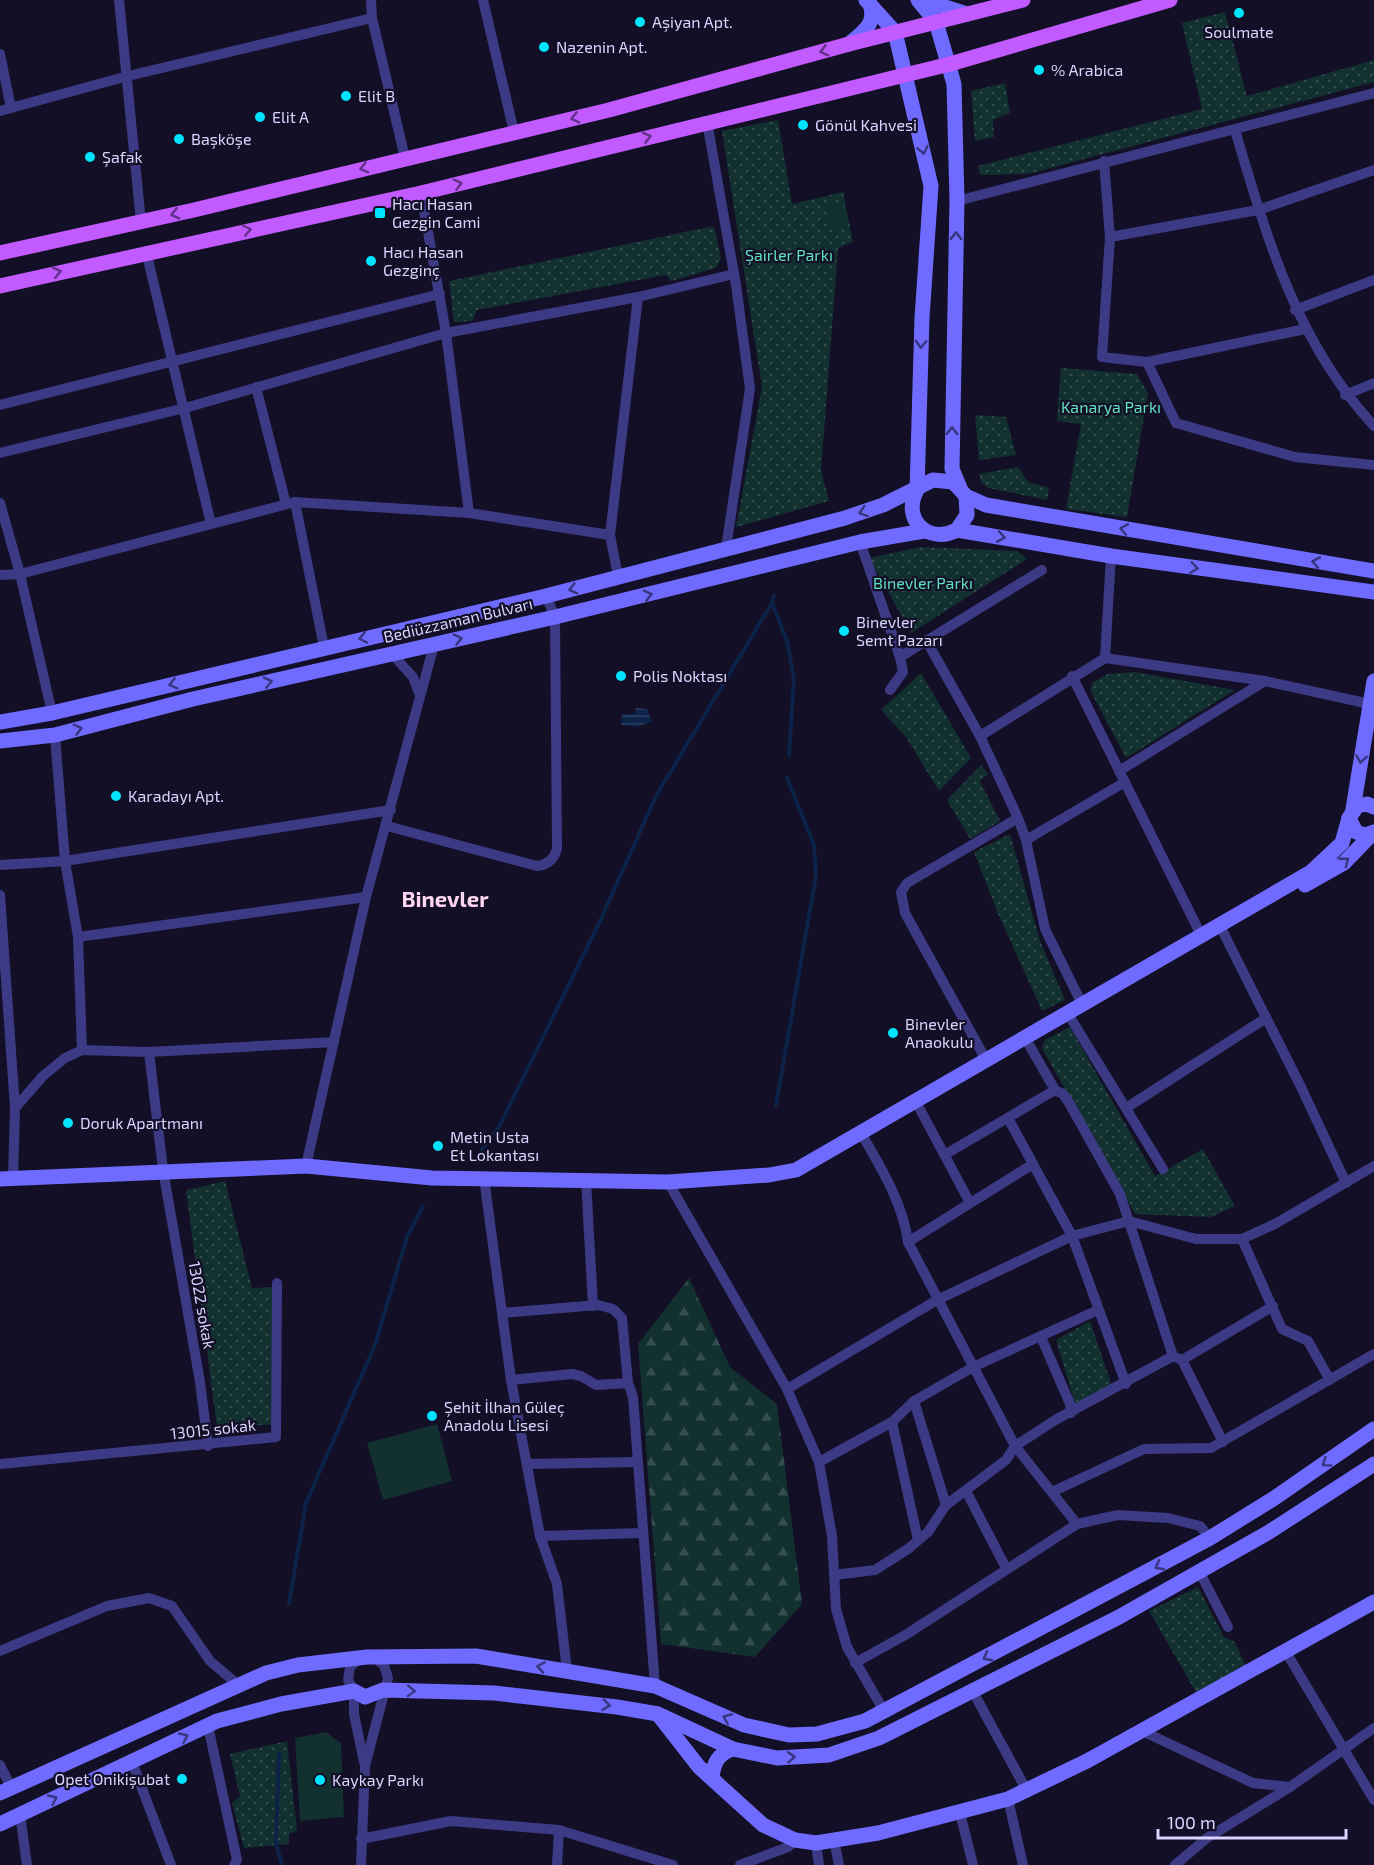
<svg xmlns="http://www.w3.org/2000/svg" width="1374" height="1865" font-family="'Exo 2',sans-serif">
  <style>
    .grass { fill: url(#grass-dots) }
    .forest { fill: url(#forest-firs) }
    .pitch { fill: #12302f }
    .water { fill: url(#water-rules) }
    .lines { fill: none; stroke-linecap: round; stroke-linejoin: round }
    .stream { stroke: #0c2248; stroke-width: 4 }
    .street { stroke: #3d3a85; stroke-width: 10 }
    .secondary { stroke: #6f6bff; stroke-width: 15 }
    .primary { stroke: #c25bff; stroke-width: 15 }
    .oneway { stroke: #623188 }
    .oneway2 { stroke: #38347d }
    .poi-dot { fill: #00e5ff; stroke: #130f26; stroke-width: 2 }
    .labels { text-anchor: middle; stroke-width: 4.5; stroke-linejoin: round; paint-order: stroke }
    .poi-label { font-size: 16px; fill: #d9d4ff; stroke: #130f26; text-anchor: start }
    .park-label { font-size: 16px; fill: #5fe0c0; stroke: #130f26 }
    .street-label { font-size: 16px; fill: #d9d4ff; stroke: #130f26 }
    .district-label { font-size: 22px; font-weight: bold; fill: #ffd6f0; stroke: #130f26 }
  </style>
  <defs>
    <pattern id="grass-dots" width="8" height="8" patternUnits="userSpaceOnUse" patternTransform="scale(1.5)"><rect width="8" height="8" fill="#12302f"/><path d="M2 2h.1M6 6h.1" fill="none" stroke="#344d4e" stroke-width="1.8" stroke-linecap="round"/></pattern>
    <pattern id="forest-firs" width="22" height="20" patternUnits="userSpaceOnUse" patternTransform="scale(1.5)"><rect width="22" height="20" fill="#12302f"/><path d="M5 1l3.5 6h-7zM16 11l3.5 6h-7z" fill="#344d4e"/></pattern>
    <pattern id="water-rules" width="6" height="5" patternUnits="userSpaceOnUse" patternTransform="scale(1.5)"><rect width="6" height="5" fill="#0c2248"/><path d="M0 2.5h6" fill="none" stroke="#2f4163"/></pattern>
  </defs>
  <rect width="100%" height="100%" fill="#130f26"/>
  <g class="grass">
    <path d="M1225,12L1247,96L1374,60V82L1028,174L980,175L978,166L1202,109L1182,23Z"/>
    <path d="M1005,83L1010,113L993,120L994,137L975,141L971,91Z"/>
    <path d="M778,120L792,204L843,192L853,242L838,248L821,471L829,501L736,527L762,387L722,131Z"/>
    <path d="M714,226L721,258L716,268L671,281L666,275L477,310L472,321L454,322L449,281Z"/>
    <path d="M1061,368L1137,374L1148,393L1127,517L1066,509L1081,424L1057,421Z"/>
    <path d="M975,415L1006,417L1016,455L979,460Z"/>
    <path d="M1018,467L1028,482L1049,488L1047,500L988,488L981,482L979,474Z"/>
    <path d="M921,547L1017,551L1027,559L911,633L869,558Z"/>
    <path d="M1135,672L1235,690L1126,758L1090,690L1093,682L1108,674Z"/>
    <path d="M921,673L971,758L939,791L906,737L881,710Z"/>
    <path d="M981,765L988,774L980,781L1000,821L970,839L947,800Z"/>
    <path d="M1010,834L1040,941L1065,1000L1042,1011L997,911L974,852Z"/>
    <path d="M1070,1027L1155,1176L1203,1149L1235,1206L1211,1217L1135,1214L1042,1048L1045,1040Z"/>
    <path d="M225,1181L252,1288L274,1287L279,1424L217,1428L186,1190Z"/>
    <path d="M1090,1321L1112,1386L1076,1407L1056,1340Z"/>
    <path d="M1198,1587L1224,1637L1235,1642L1246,1667L1197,1694L1149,1611Z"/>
    <path d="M287,1741L297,1831L289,1834V1844L244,1848L232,1803L240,1796L230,1754Z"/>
  </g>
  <path class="forest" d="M689,1278L730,1367L777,1404L802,1604L755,1657L661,1644L638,1344Z"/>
  <g class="pitch">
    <path d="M842,202L847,226L830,230L825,205Z"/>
    <path d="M437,1424L452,1481L383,1500L367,1443Z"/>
    <path d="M326,1732L341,1743L344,1817L300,1821L295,1738Z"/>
  </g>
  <path class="water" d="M636,708L647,709L652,721L637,727L621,725L622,714H634Z"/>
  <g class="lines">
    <g class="stream">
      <path d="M772,603L787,641L794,679L789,755"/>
      <path d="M776,1105L816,876L814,845L787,778"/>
      <path d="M480,1152L499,1127L601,919L656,796L772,603L774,595"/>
      <path d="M289,1604L306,1503L375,1345L407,1237L423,1206"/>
      <path d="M279,1754L276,1843L282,1865"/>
    </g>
    <g class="street">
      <path d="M119,0L141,222"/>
      <path d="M371,0L372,18L405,158"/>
      <path d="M483,0L514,132"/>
      <path d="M0,54L11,108"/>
      <path d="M0,111L128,76L372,18"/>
      <path d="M707,122L736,285L750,389L726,548"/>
      <path d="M1235,130C1267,238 1296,342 1374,426"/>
      <path d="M1104,161L1110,237L1102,357L1147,362L1305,329"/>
      <path d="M421,193L446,333L469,513L610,535L618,576"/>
      <path d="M957,201L1374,93"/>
      <path d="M1110,237L1258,210L1374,170"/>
      <path d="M146,251L211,524"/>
      <path d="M1295,310L1374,280"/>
      <path d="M1147,362L1176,423L1295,457L1374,465"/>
      <path d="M256,387L286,504"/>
      <path d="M1345,395L1374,383"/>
      <path d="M0,405L440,294"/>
      <path d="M0,453L185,408L446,333L638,297L734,274"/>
      <path d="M295,502L324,647"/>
      <path d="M0,503L20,574L52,713"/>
      <path d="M610,535L638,297"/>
      <path d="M860,542L900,657"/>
      <path d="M0,575L20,574L295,502L469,513"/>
      <path d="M926,640L980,736L1018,818L1026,840L1045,929L1083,1006"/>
      <path d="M392,654L413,677L419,693"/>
      <path d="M1105,658L1111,556"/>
      <path d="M1072,676L1202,937"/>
      <path d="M890,690L903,672L900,657L1042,570"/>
      <path d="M55,735L65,861L78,937L82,1050"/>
      <path d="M980,736L1105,658L1265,681L1370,704"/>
      <path d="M1119,771L1265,681"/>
      <path d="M387,826L537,866C547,865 554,859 557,849L555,617L546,596"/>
      <path d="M1026,840L1125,782"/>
      <path d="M0,865L65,861L391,810"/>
      <path d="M0,895L15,1108L13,1178"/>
      <path d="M1220,926L1301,1087L1346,1183"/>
      <path d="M78,937L366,897"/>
      <path d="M1068,1014L1163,1169"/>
      <path d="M1024,1036L1055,1090L1063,1094L1068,1101L1120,1194L1173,1356L1182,1360L1223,1442"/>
      <path d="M149,1052L163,1170L200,1382L208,1446"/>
      <path d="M985,1058L905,913L901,892L907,883L1018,818"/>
      <path d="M915,1100L969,1201"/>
      <path d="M15,1108L43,1076L65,1058L82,1050L149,1052L334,1042"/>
      <path d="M1126,1108L1266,1018"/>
      <path d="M1008,1118L1072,1236L1126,1384"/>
      <path d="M861,1133C880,1166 903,1203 908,1242L1015,1446L1077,1524L1118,1515L1168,1518L1200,1526L1210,1538"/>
      <path d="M946,1154L1055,1090"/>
      <path d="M306,1166L366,897L434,645"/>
      <path d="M484,1178L511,1380L540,1536L557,1584L567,1671"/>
      <path d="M586,1180L593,1306"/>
      <path d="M668,1182L787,1389L819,1462L832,1536L836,1609L847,1647L884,1711"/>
      <path d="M1242,1239L1282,1329L1308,1341L1330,1380"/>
      <path d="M908,1242L1033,1164"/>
      <path d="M502,1313L598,1305L613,1309L622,1318L628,1383L633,1397L655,1686"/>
      <path d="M1041,1337L1070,1404L1071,1413"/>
      <path d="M1182,1360L1273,1306"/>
      <path d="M511,1380L572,1374L581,1376L596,1385L628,1383"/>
      <path d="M787,1389L937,1300L1072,1236L1129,1221L1196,1239H1242L1275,1224L1374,1166"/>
      <path d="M914,1401L946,1505"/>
      <path d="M892,1422L918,1540"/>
      <path d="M819,1462L892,1422L914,1401L975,1366L1098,1310"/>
      <path d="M0,1464L276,1437L277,1283"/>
      <path d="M527,1464L637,1462"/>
      <path d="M966,1491L1006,1568"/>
      <path d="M1052,1492L1144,1449L1211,1448L1374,1354"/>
      <path d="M540,1536L643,1533"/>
      <path d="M1200,1573L1228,1627"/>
      <path d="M834,1575L875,1570L908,1549L928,1532L946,1505L1006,1460L1015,1446L1057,1419L1173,1356"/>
      <path d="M0,1651L107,1606L149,1598L172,1606L210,1661L237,1684"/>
      <path d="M1286,1652L1374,1800"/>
      <path d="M359,1659L350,1667L348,1680L354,1691V1714L364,1762"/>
      <path d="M855,1663L907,1634L1077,1524"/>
      <path d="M972,1690L1027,1791"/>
      <path d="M208,1726L237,1860L234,1865"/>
      <path d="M1140,1730L1253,1783L1290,1787"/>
      <path d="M132,1762L171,1865"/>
      <path d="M0,1765L11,1787"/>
      <path d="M1008,1799L1023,1865"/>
      <path d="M960,1813L973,1865"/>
      <path d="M20,1814L27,1865"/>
      <path d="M361,1839L451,1821L559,1830L673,1865"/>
      <path d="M834,1840L839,1865"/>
      <path d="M816,1843L819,1865"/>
      <path d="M361,1865L365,1766L388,1678L384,1665L373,1657"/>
      <path d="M557,1865L559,1830"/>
      <path d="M740,1865L788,1847L795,1840"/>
      <path d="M1175,1865L1207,1838L1290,1787L1374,1728"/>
    </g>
    <g class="secondary">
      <path d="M866,0L895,32L931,186L922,318L917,490C901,519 928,545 957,530L1111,556L1374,592"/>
      <path d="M918,0L936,22L954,84L957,201L952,469L960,488"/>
      <path d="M923,0L967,14"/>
      <path d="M849,44C863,32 877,24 870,4"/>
      <path d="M957,530L967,515L966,496"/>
      <path d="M0,722L52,713L546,596L845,518L883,505L933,480L953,482L966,496L986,505L1374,571"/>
      <path d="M0,741L55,735L193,699L555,617L860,542L924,531"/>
      <path d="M1374,807L1367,804L1357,806L1349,818L1356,832L1365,835L1374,832"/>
      <path d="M1353,809L1374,681"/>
      <path d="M1305,885L1344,863L1374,832"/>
      <path d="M0,1179L306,1166L432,1178L668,1182L769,1175L796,1170L1311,872L1342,843L1349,818"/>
      <path d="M660,1717L699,1767L763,1825L795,1840L816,1843L878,1833L1008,1799L1087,1761L1374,1602"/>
      <path d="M712,1777C714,1762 718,1754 733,1749"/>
      <path d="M0,1793L266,1673L298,1665L367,1657L476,1656L655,1686L744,1725L789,1735L817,1734L865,1721L1210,1538L1273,1499L1374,1429"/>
      <path d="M0,1824L217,1721L281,1704L354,1691L365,1697L383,1690L494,1693L617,1707L658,1714L733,1749L777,1758L829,1755L879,1738L1119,1617L1269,1532L1374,1464"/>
    </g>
    <g class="primary">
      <path d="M0,253L194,210L609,110L849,44L1023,0"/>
      <path d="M0,286L421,193L950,64L1170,0"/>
    </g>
  </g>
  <defs><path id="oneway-chevron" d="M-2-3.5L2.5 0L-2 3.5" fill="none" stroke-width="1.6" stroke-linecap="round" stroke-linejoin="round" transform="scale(1.5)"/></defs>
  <g class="oneway">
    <use href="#oneway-chevron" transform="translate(824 51) rotate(165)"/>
    <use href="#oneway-chevron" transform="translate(575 118) rotate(167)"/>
    <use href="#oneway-chevron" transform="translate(647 137) rotate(-14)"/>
    <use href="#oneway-chevron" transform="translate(364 168) rotate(166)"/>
    <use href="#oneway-chevron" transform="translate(458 184) rotate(-14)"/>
    <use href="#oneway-chevron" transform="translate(175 214) rotate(167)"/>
    <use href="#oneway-chevron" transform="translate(247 230) rotate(-12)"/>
    <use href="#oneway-chevron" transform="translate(57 272) rotate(-13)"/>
  </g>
  <g class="oneway2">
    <use href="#oneway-chevron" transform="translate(923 150) rotate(78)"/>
    <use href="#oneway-chevron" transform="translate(956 236) rotate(-89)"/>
    <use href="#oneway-chevron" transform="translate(921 344) rotate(92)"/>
    <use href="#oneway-chevron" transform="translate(952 431) rotate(-89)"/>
    <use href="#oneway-chevron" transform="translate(863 512) rotate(162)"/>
    <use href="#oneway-chevron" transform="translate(1124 529) rotate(-170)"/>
    <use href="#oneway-chevron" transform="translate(1001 537) rotate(10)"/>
    <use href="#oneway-chevron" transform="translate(1316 562) rotate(-170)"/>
    <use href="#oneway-chevron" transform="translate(1194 568) rotate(8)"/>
    <use href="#oneway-chevron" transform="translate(573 589) rotate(165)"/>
    <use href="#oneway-chevron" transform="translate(648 595) rotate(-14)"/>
    <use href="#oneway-chevron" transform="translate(363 638) rotate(168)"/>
    <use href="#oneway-chevron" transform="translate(458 639) rotate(-13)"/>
    <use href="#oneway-chevron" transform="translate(268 682) rotate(-13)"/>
    <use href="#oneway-chevron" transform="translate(173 684) rotate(166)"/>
    <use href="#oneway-chevron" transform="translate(78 729) rotate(-14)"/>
    <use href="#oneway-chevron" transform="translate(1361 759) rotate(99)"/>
    <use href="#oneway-chevron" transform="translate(1345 861) rotate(-39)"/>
    <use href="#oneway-chevron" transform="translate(1326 1463) rotate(145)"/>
    <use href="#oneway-chevron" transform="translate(1159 1566) rotate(152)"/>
    <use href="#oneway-chevron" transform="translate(987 1657) rotate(152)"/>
    <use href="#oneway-chevron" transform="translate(541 1667) rotate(-171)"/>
    <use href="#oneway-chevron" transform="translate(411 1691) rotate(2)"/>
    <use href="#oneway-chevron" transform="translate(606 1705) rotate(6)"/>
    <use href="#oneway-chevron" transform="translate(727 1718) rotate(-158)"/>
    <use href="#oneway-chevron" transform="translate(184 1737) rotate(-25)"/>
    <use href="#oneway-chevron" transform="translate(791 1757) rotate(-3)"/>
    <use href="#oneway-chevron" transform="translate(53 1799) rotate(-25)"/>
  </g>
  <g class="poi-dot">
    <circle cx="1239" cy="13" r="6"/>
    <circle cx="640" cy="22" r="6"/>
    <circle cx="544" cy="47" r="6"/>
    <circle cx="1039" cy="70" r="6"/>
    <circle cx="346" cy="96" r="6"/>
    <circle cx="260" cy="117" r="6"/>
    <circle cx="803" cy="125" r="6"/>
    <circle cx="179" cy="139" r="6"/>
    <circle cx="90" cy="157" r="6"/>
    <rect x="374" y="207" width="12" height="12" rx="3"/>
    <circle cx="371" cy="261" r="6"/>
    <circle cx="844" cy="631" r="6"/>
    <circle cx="621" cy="676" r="6"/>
    <circle cx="116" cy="796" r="6"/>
    <circle cx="893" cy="1033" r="6"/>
    <circle cx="68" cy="1123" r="6"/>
    <circle cx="438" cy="1146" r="6"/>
    <circle cx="432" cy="1416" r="6"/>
    <circle cx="182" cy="1779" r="6"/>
    <circle cx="320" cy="1780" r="6"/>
  </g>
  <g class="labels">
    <g class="poi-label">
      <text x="652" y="28">Aşiyan Apt.</text>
      <text x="1239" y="38" text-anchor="middle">Soulmate</text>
      <text x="556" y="53">Nazenin Apt.</text>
      <text x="1051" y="76">% Arabica</text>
      <text x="358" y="102">Elit B</text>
      <text x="272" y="123">Elit A</text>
      <text x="815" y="131">Gönül Kahvesi</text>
      <text x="191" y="145">Başköşe</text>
      <text x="102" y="163">Şafak</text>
      <text x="392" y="210">Hacı Hasan<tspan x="392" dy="18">Gezgin Cami</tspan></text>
      <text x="383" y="258">Hacı Hasan<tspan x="383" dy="18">Gezginç</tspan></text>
      <text x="856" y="628">Binevler<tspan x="856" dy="18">Semt Pazarı</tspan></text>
      <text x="633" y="682">Polis Noktası</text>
      <text x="128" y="802">Karadayı Apt.</text>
      <text x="905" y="1030">Binevler<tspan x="905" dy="18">Anaokulu</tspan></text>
      <text x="80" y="1129">Doruk Apartmanı</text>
      <text x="450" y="1143">Metin Usta<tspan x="450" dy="18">Et Lokantası</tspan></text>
      <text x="444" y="1413">Şehit İlhan Güleç<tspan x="444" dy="18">Anadolu Lisesi</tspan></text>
      <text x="170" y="1785" text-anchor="end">Opet Onikişubat</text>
      <text x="332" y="1786">Kaykay Parkı</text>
    </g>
    <g class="park-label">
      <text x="789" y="261">Şairler Parkı</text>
      <text x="1111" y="413">Kanarya Parkı</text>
      <text x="923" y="589">Binevler Parkı</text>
    </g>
    <g class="street-label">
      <text transform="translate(458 620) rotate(-13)" y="6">Bediüzzaman Bulvarı</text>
      <text transform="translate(202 1305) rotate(80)" y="6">13022 sokak</text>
      <text transform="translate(213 1429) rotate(-6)" y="6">13015 sokak</text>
    </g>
    <g class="district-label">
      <text x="445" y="907">Binevler</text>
    </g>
  </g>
  <path d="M1158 1829v9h188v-9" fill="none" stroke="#d9d4ff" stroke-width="3"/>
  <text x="1167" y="1829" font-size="18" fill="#d9d4ff" stroke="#130f26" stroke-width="4.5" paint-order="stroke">100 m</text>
</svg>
